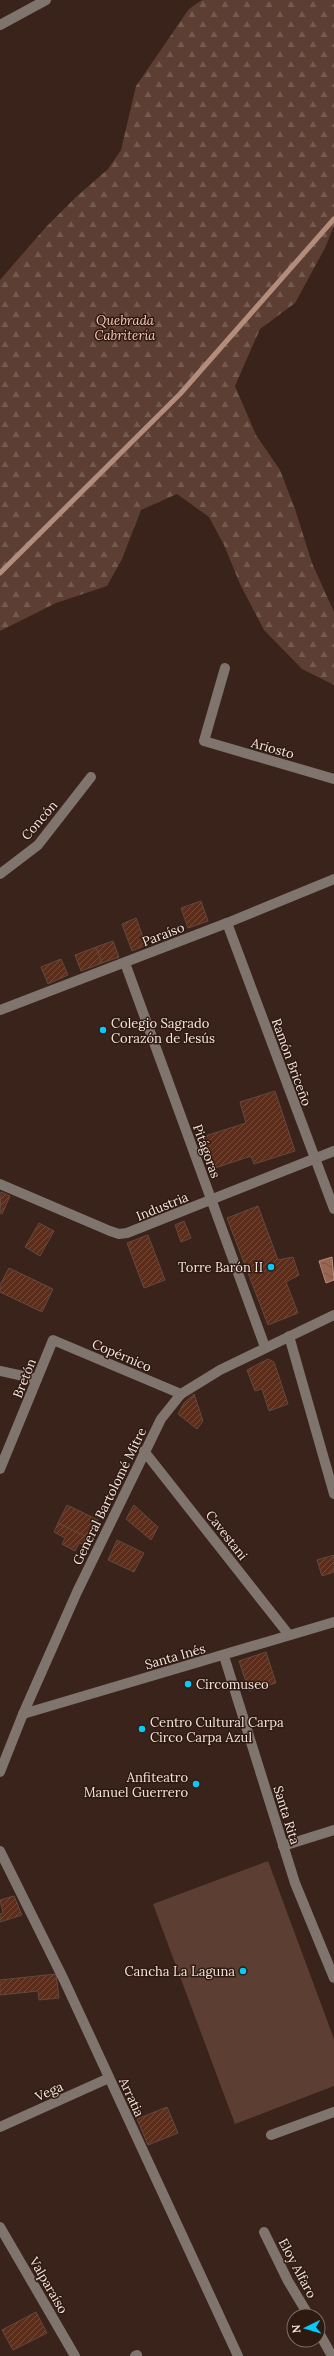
<svg xmlns="http://www.w3.org/2000/svg" width="334" height="2356" font-family="Lora,serif">
  <style>
    .green { fill: #5d3e32 }
    .forest { fill: url(#forest-firs) }
    .water { fill: url(#water-waves); stroke: #b48c7c }
    .lines { fill: none; stroke-linecap: round; stroke-linejoin: round }
    .stream { stroke: #b48c7c; stroke-width: 5 }
    .building { fill: url(#building-hatch); stroke: #624940 }
    .minor { stroke: #80746f; stroke-width: 10 }
    .poi-dot { fill: #06cbf9; stroke: #2f1a11; stroke-width: 1.5 }
    .labels { text-anchor: middle; stroke-width: 3; stroke-linejoin: round; paint-order: stroke }
    .park-label { font-size: 13px; font-style: italic; fill: #fac8b5; stroke: #2f1a11 }
    .street-label { font-size: 13px; fill: #f4e5df; stroke: #2f1a11 }
    .poi-label { font-size: 13px; fill: #f4e5df; stroke: #2f1a11; text-anchor: start }
  </style>
  <defs>
    <pattern id="forest-firs" width="22" height="20" patternUnits="userSpaceOnUse"><rect width="22" height="20" fill="#5d3e32"/><path d="M5 1l3.5 6h-7zM16 11l3.5 6h-7z" fill="#755a4f"/></pattern>
    <pattern id="water-waves" width="16" height="10" patternUnits="userSpaceOnUse"><rect width="16" height="10" fill="#996651"/><path d="M0 5q4-4 8 0t8 0" fill="none" stroke="#75574b"/></pattern>
    <pattern id="building-hatch" width="6" height="6" patternUnits="userSpaceOnUse"><rect width="6" height="6" fill="#5b2d1a"/><path d="M-1 1l2-2M0 6l6-6M5 7l2-2" fill="none" stroke="#734b3b"/></pattern>
  </defs>
  <rect width="100%" height="100%" fill="#39231b"/>
  <path class="green" d="M268,1861L334,2039V2086L235,2124L153,1904Z"/>
  <path class="forest" d="M202,0H334V226L325,248L295,303L260,329L235,386L256,435L280,470L295,509L312,563L334,612V685L302,669L264,630L240,584L224,545L209,517L177,494L141,510L122,559L107,586L56,603L0,631V280L46,227L76,197L108,169L121,150L136,86L189,9Z"/>
  <path class="water" d="M332,1257L334,1280L326,1283L319,1261Z"/>
  <g class="lines">
    <path class="stream" d="M0,573L180,394L334,219"/>
  </g>
  <g class="building">
    <path d="M201,901L208,921L188,928L181,908Z"/>
    <path d="M136,918L146,945L132,951L122,924Z"/>
    <path d="M113,941L119,957L102,963L96,947Z"/>
    <path d="M96,947L102,963L81,971L75,955Z"/>
    <path d="M61,959L68,975L48,984L41,967Z"/>
    <path d="M275,1091L295,1151L254,1164L251,1156L212,1169L202,1137L246,1123L240,1102Z"/>
    <path d="M1,1192L10,1196L2,1214L0,1213Z"/>
    <path d="M258,1206L278,1260L293,1257L299,1275L286,1282L298,1313L268,1325L227,1218Z"/>
    <path d="M184,1221L191,1238L181,1242L175,1225Z"/>
    <path d="M39,1223L54,1231L40,1256L25,1247Z"/>
    <path d="M148,1235L165,1280L144,1288L127,1243Z"/>
    <path d="M9,1268L53,1289L42,1312L0,1292V1285Z"/>
    <path d="M268,1359L274,1362L288,1404L269,1411L262,1389L255,1391L247,1370Z"/>
    <path d="M194,1394L203,1421L197,1429L178,1414L184,1403Z"/>
    <path d="M67,1505L98,1520L89,1538L58,1523Z"/>
    <path d="M134,1505L158,1527L151,1540L126,1519Z"/>
    <path d="M58,1523L87,1537L83,1544L79,1543L75,1551L62,1544L65,1538L54,1532Z"/>
    <path d="M117,1540L144,1553L134,1572L108,1560Z"/>
    <path d="M334,1555V1572L322,1576L317,1560Z"/>
    <path d="M266,1652L276,1683L249,1691L239,1661Z"/>
    <path d="M14,1896L22,1915L0,1922V1914L3,1913L0,1900Z"/>
    <path d="M56,1974L59,1998L39,2000L38,1991L0,1995V1980Z"/>
    <path d="M167,2107L178,2133L148,2145L137,2119Z"/>
    <path d="M36,2312L47,2333L13,2350L2,2330Z"/>
  </g>
  <g class="lines">
    <g class="minor">
      <path d="M0,25L46,0"/>
      <path d="M225,668L204,741L334,779"/>
      <path d="M0,874L38,845L91,777"/>
      <path d="M227,923L334,1209"/>
      <path d="M125,963L265,1347"/>
      <path d="M0,1010L227,923L334,879"/>
      <path d="M0,1184L110,1231L119,1234L127,1233L334,1151"/>
      <path d="M289,1336L334,1494"/>
      <path d="M0,1371L37,1379"/>
      <path d="M144,1451L289,1635"/>
      <path d="M0,1469L53,1340L181,1394"/>
      <path d="M224,1656L295,1883L334,1978"/>
      <path d="M23,1714L334,1622"/>
      <path d="M0,1772L23,1714L77,1592L161,1419L181,1394L220,1370L334,1315"/>
      <path d="M283,1846L334,1830"/>
      <path d="M0,1851L64,1980L238,2356"/>
      <path d="M0,2127L109,2078"/>
      <path d="M271,2135L334,2112"/>
      <path d="M0,2227L75,2356"/>
      <path d="M264,2232L288,2281L309,2316"/>
      <path d="M318,2331L332,2356"/>
      <path d="M135,2356L137,2355"/>
    </g>
  </g>
  <g class="poi-dot">
    <circle cx="103" cy="1030" r="4"/>
    <circle cx="271" cy="1267" r="4"/>
    <circle cx="188" cy="1684" r="4"/>
    <circle cx="142" cy="1729" r="4"/>
    <circle cx="196" cy="1784" r="4"/>
    <circle cx="243" cy="1971" r="4"/>
  </g>
  <g class="labels">
    <g class="park-label">
      <text x="125" y="325">Quebrada<tspan x="125" dy="15">Cabritería</tspan></text>
    </g>
    <g class="street-label">
      <text transform="translate(273 748) rotate(16)" y="5">Ariosto</text>
      <text transform="translate(39 820) rotate(-49)" y="5">Concón</text>
      <text transform="translate(163 934) rotate(-21)" y="5">Paraíso</text>
      <text transform="translate(292 1062) rotate(70)" y="5">Ramón Briceño</text>
      <text transform="translate(207 1151) rotate(70)" y="5">Pitágoras</text>
      <text transform="translate(162 1206) rotate(-22)" y="5">Industria</text>
      <text transform="translate(122 1355) rotate(23)" y="5">Copérnico</text>
      <text transform="translate(24 1378) rotate(-68)" y="5">Bretón</text>
      <text transform="translate(109 1496) rotate(-64)" y="5">General Bartolomé Mitre</text>
      <text transform="translate(227 1535) rotate(52)" y="5">Cavestani</text>
      <text transform="translate(175 1656) rotate(-16)" y="5">Santa Inés</text>
      <text transform="translate(287 1815) rotate(73)" y="5">Santa Rita</text>
      <text transform="translate(49 2091) rotate(-24)" y="5">Vega</text>
      <text transform="translate(132 2097) rotate(65)" y="5">Arratia</text>
      <text transform="translate(298 2268) rotate(62)" y="5">Eloy Alfaro</text>
      <text transform="translate(49 2285) rotate(60)" y="5">Valparaíso</text>
    </g>
    <g class="poi-label">
      <text x="111" y="1028">Colegio Sagrado<tspan x="111" dy="15">Corazón de Jesús</tspan></text>
      <text x="263" y="1272" text-anchor="end">Torre Barón II</text>
      <text x="196" y="1689">Circomuseo</text>
      <text x="150" y="1727">Centro Cultural Carpa<tspan x="150" dy="15">Circo Carpa Azul</tspan></text>
      <text x="188" y="1782" text-anchor="end">Anfiteatro<tspan x="188" dy="15">Manuel Guerrero</tspan></text>
      <text x="235" y="1976" text-anchor="end">Cancha La Laguna</text>
    </g>
  </g>
  <g transform="translate(306 2328) rotate(265)"><circle r="19" fill="#2f1a11" stroke="#7e6b63"/>
  <path d="M0-3L7 15L0 10L-7 15Z" fill="#06cbf9"/>
  <text y="-6" font-size="11" font-weight="bold" text-anchor="middle" fill="#f4e5df">N</text>
  </g>
</svg>
